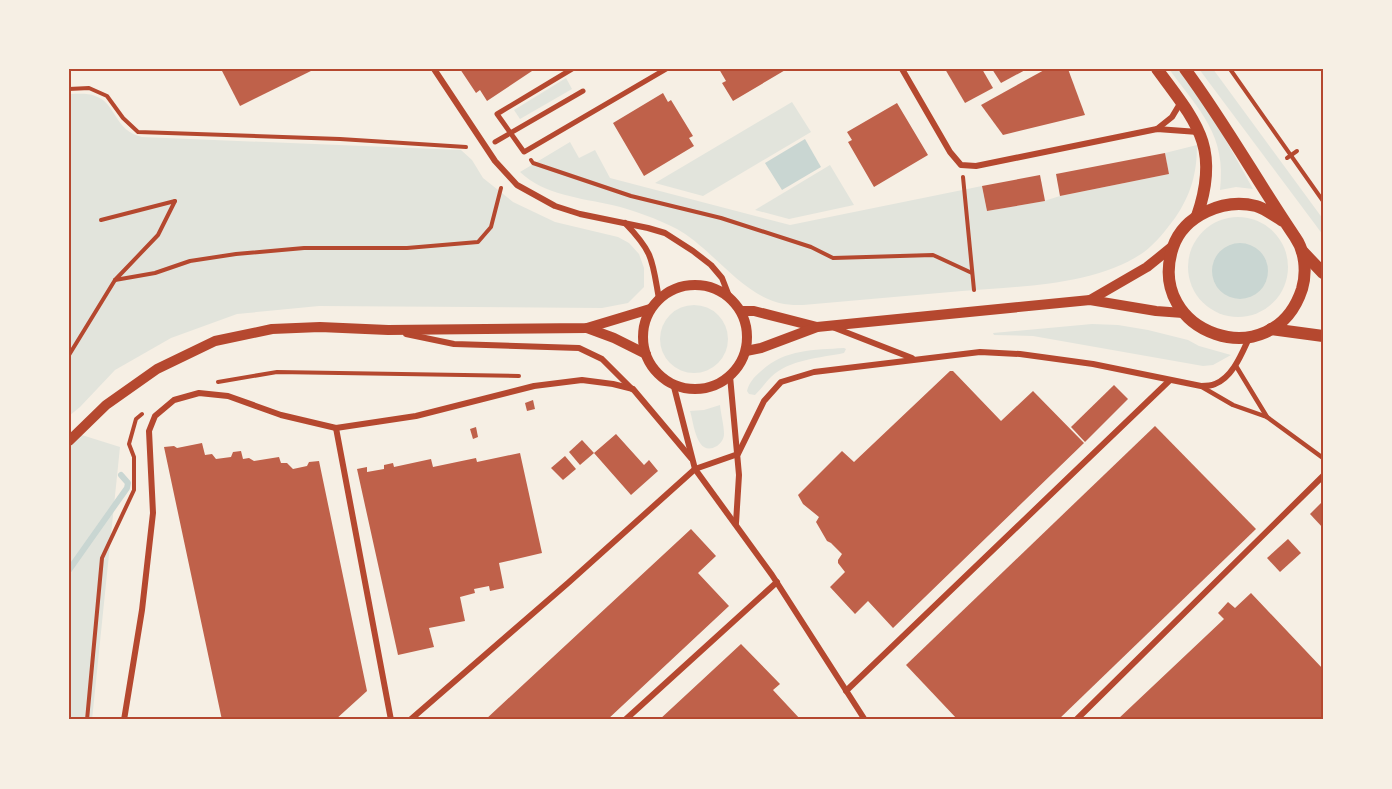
<svg xmlns="http://www.w3.org/2000/svg" width="1392" height="789" font-family="'Roboto Serif',serif">
  <style>
    .green { fill: #e2e4dc }
    .water { fill: #c9d6d2 }
    .lines { fill: none; stroke-linecap: round; stroke-linejoin: round }
    .stream { stroke: #c9d6d2; stroke-width: 6 }
    .building { fill: #bf614a }
    .path { stroke: #b5482f; stroke-width: 4 }
    .service { stroke: #b5482f; stroke-width: 4.5 }
    .pedestrian { stroke: #b5482f; stroke-width: 5 }
    .minor { stroke: #b5482f; stroke-width: 6 }
    .tertiary { stroke: #b5482f; stroke-width: 10 }
    .secondary { stroke: #b5482f; stroke-width: 12 }
    .neatline { fill: none; stroke: #b5482f; stroke-width: 2 }
  </style>
  <rect width="100%" height="100%" fill="#f6efe4"/>
  <g class="green">
    <path d="M1169,69H1178L1213,117L1253,189L1236,187L1220,190C1227,135 1199,110 1169,69Z"/>
    <path d="M1199,69H1213L1323,219V235Z"/>
    <path d="M566,78L572,89L520,119L514,110Z"/>
    <path d="M71,94C79,94 88,93 95,96C116,102 114,131 142,137L461,150L472,160L483,178L513,202L555,222L618,237L629,243L639,254L644,268V287L628,303L602,308L319,306L237,314L171,338L115,370L80,407L69,416V95Z"/>
    <path d="M792,102L811,132L703,196L655,183Z"/>
    <path d="M570,142L579,158L595,150L610,178L790,225L982,186L987,211L1044,201L1060,196L1169,174L1165,153L1197,145C1197,173 1191,195 1175,218C1166,230 1156,243 1144,252C1096,286 1020,286 962,291C909,296 856,300 803,305C797,305 790,305 784,304C743,297 713,249 677,229C657,219 634,210 612,205C581,198 544,195 520,172Z"/>
    <path d="M830,165L854,205L789,219L755,210Z"/>
    <circle cx="1238" cy="267" r="50"/>
    <circle cx="694" cy="339" r="34"/>
    <path d="M1092,324L1118,325L1148,330L1188,340L1199,346L1231,355L1213,365L1203,366L1033,336L994,335L993,333Z"/>
    <path d="M844,348L846,349L844,353C820,358 790,359 771,377C766,382 761,389 755,395L749,394L747,391C749,383 754,377 760,372C784,349 813,350 844,348Z"/>
    <path d="M720,405C721,415 724,425 724,434C724,439 721,443 717,446C696,458 694,423 690,411L704,410Z"/>
    <path d="M69,431L120,447L92,720H69Z"/>
  </g>
  <g class="water">
    <path d="M805,139L821,167L782,190L765,163Z"/>
    <circle cx="1240" cy="271" r="28"/>
  </g>
  <g class="lines">
    <path class="stream" d="M69,570L127,488L128,483L121,475"/>
  </g>
  <g class="building">
    <path d="M221,69H315L240,106Z"/>
    <path d="M460,69H535L487,101L480,90L476,93Z"/>
    <path d="M719,69H787L733,101L722,83L726,81Z"/>
    <path d="M945,69H982L993,88L965,103Z"/>
    <path d="M992,69H1027L1001,83Z"/>
    <path d="M1046,69H1068L1085,115L1003,135L981,105Z"/>
    <path d="M663,93L668,102L671,100L693,136L689,138L694,146L644,176L613,123Z"/>
    <path d="M897,103L928,155L874,187L848,142L852,140L847,132Z"/>
    <path d="M1165,153L1169,174L1060,196L1056,174Z"/>
    <path d="M1040,175L1045,201L987,211L982,186Z"/>
    <path d="M950,371H953L1001,421L1033,391L1084,443L893,628L868,601L855,614L830,587L845,572L838,563V560L842,554L831,543L827,541L816,522L819,517L803,504L798,495L842,451L854,462Z"/>
    <path d="M1114,385L1128,399L1085,442L1071,427Z"/>
    <path d="M533,400L535,409L527,411L525,403Z"/>
    <path d="M1155,426L1256,529L1058,720H958L906,665Z"/>
    <path d="M476,427L478,437L473,439L470,429Z"/>
    <path d="M616,434L644,465L649,460L658,471L631,495L594,453Z"/>
    <path d="M582,440L594,453L580,465L569,452Z"/>
    <path d="M202,443L205,455L212,454L216,459L231,457L233,452L241,451L243,459L249,458L254,461L279,457L281,463H287L293,469L307,466L309,462L319,461L367,691L335,720H222L164,447L174,446L177,448Z"/>
    <path d="M520,453L542,553L499,563L504,588L490,591L489,586L474,589L475,593L460,597L465,621L429,628L434,647L398,655L357,469L367,467V472L384,469V465L393,463L394,467L431,459L433,467L476,458L477,462Z"/>
    <path d="M565,456L576,469L563,480L551,468Z"/>
    <path d="M1323,501V528L1310,514Z"/>
    <path d="M691,529L716,556L698,573L729,606L607,720H485Z"/>
    <path d="M1288,539L1301,553L1280,572L1267,558Z"/>
    <path d="M1251,593L1323,669V720H1117L1224,619L1218,613L1228,602L1235,608Z"/>
    <path d="M741,644L780,684L773,690L801,720H659Z"/>
  </g>
  <g class="lines">
    <g class="path">
      <path d="M1230,69L1323,201"/>
      <path d="M69,89L89,88L107,96L123,118L138,132L340,139L466,147"/>
      <path d="M1287,158L1297,151"/>
      <path d="M531,160L533,163L631,196L721,218L811,247L833,258L933,255L972,273"/>
      <path d="M963,177L974,290"/>
      <path d="M101,220L175,201"/>
      <path d="M115,280L155,273L190,261L236,254L304,248H407L478,242L491,227L501,188"/>
      <path d="M69,355L115,280L158,235L175,201"/>
      <path d="M218,382L277,372L519,376"/>
      <path d="M87,720L102,558L134,490V457L129,444L136,419L142,414"/>
    </g>
    <g class="service">
      <path d="M1236,366L1267,417"/>
      <path d="M1202,387L1233,405L1267,417L1323,458"/>
    </g>
    <g class="pedestrian">
      <path d="M572,69L497,114L524,152L666,69"/>
      <path d="M495,142L583,91"/>
    </g>
    <g class="minor">
      <path d="M434,69L495,161L517,185L555,206L580,214L648,228L665,233L693,251L711,265L722,278L729,296"/>
      <path d="M902,69L950,152L961,165L976,166L1157,129L1198,132"/>
      <path d="M1157,129L1172,117L1181,102"/>
      <path d="M625,223C654,253 652,260 659,299"/>
      <path d="M835,328L912,358"/>
      <path d="M406,334L454,344L579,348L602,359L632,389"/>
      <path d="M730,376L739,475L736,523"/>
      <path d="M673,383L695,469L772,575L865,720"/>
      <path d="M336,428L391,720"/>
      <path d="M846,691L1169,381"/>
      <path d="M124,720L142,610L153,513L149,431L155,416L174,400L199,393L228,396L281,415L336,428L416,416L534,386L582,380L613,384L633,389L691,458"/>
      <path d="M410,720L568,583L695,469L738,454L764,401L781,382L814,372L980,352L1020,354L1093,364L1201,386C1205,386 1211,386 1215,384C1233,377 1242,353 1249,338"/>
      <path d="M625,720L777,582"/>
      <path d="M1076,720L1323,476"/>
    </g>
    <g class="tertiary">
      <circle cx="695" cy="337" r="52"/>
      <path d="M1090,300L1147,267L1173,246"/>
      <path d="M741,311H754L817,327"/>
      <path d="M587,328L614,338L646,354"/>
      <path d="M746,351L761,348L817,327L1090,300L1156,311L1183,313"/>
      <path d="M69,441L106,405L157,369L215,341L272,329L320,327L388,330L587,328L650,309"/>
    </g>
    <g class="secondary">
      <path d="M1157,69C1196,122 1221,147 1197,216"/>
      <path d="M1185,69C1225,123 1257,181 1295,237C1305,251 1307,272 1302,289C1273,378 1144,334 1173,247C1184,215 1224,198 1256,206C1266,209 1274,216 1283,221"/>
      <path d="M1302,251L1323,273"/>
      <path d="M1271,329L1323,336"/>
    </g>
  </g>
  <rect width="1392" height="789" fill="none" stroke="#f6efe4" stroke-width="141"/>
  <rect x="70" y="70" width="1252" height="648" class="neatline"/>
</svg>
